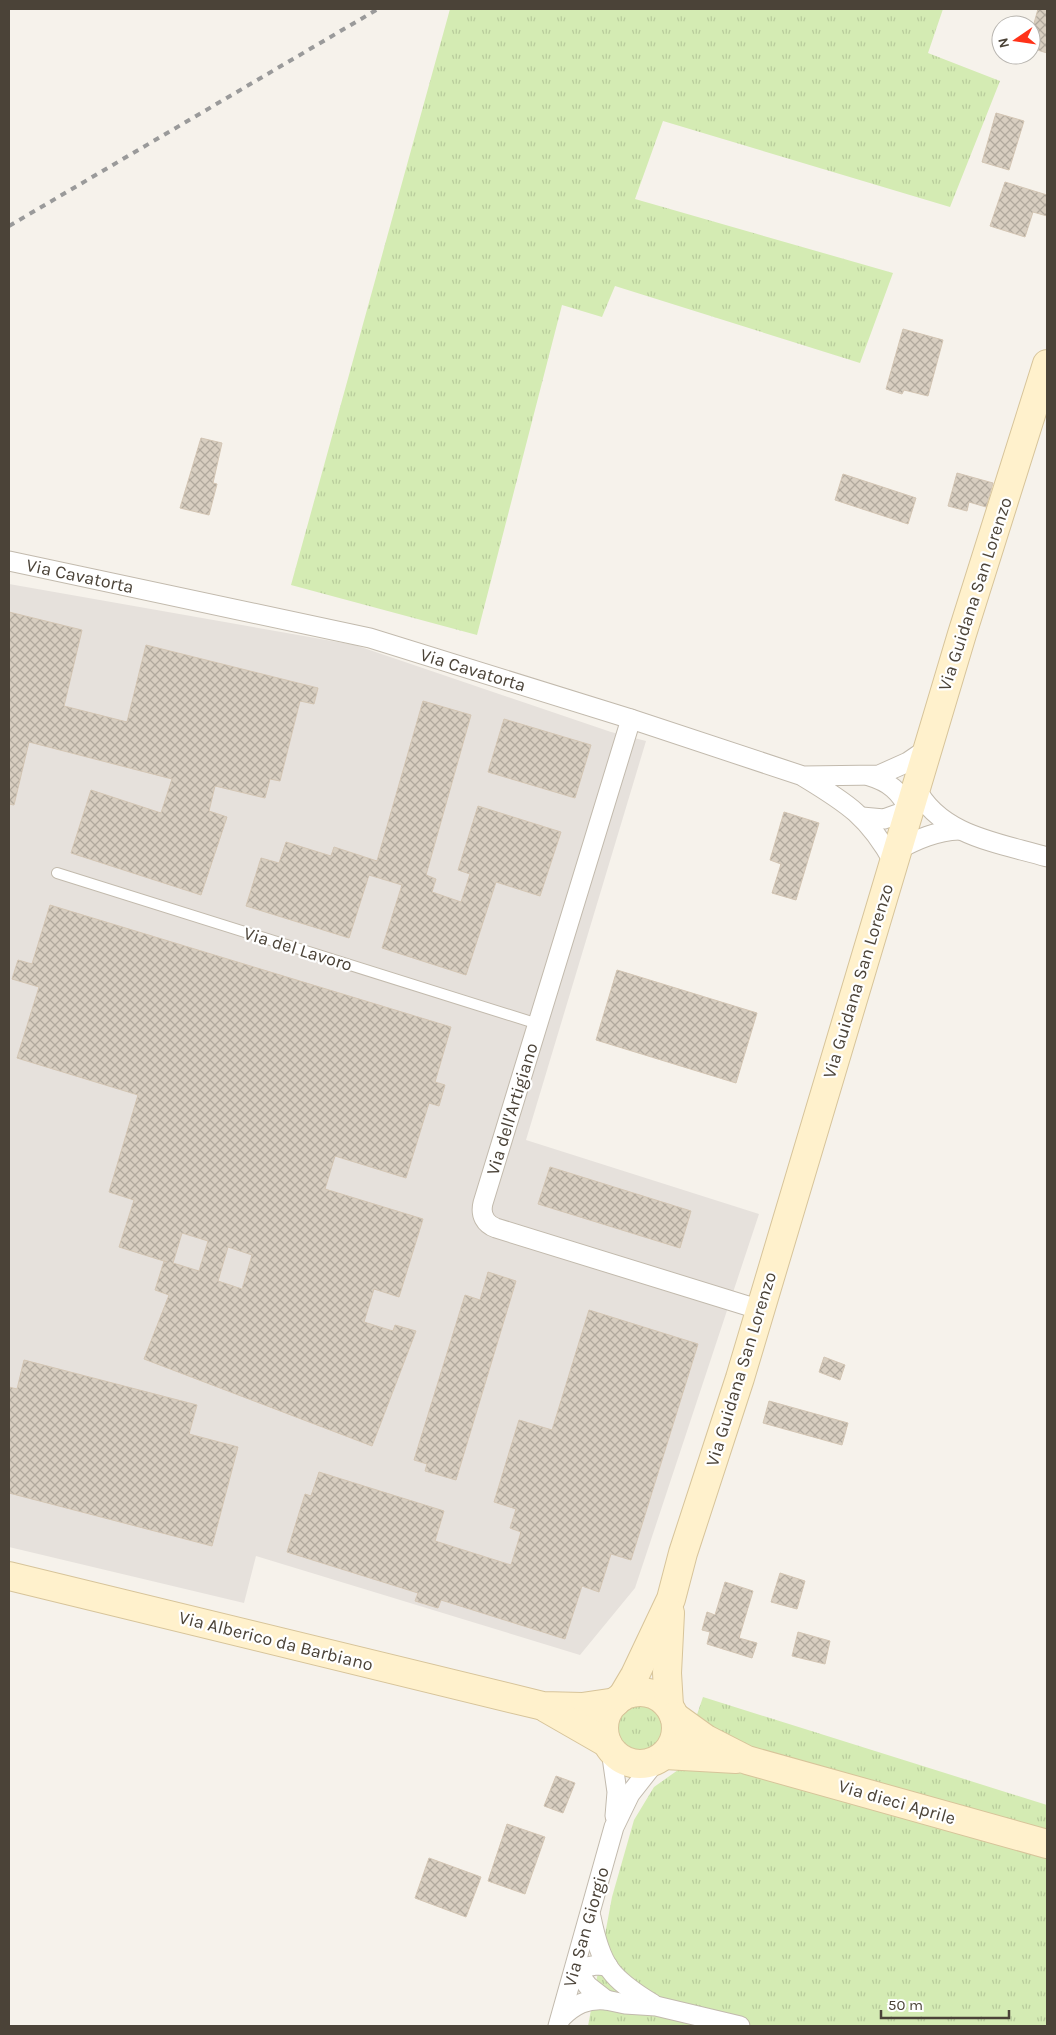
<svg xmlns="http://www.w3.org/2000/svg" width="1056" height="2035" font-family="Karla,sans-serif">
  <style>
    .industrial { fill: #e6e1dc }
    .grass { fill: url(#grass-tufts) }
    .building { fill: url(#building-cross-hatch); stroke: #d3c5b3; fill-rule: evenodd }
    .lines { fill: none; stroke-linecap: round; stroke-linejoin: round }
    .lane-casing { stroke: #c2baad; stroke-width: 12 }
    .street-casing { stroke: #c2baad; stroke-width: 21 }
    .secondary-casing { stroke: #d7c49a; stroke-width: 30 }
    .lane { stroke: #fff; stroke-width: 10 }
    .street { stroke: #fff; stroke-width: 19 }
    .secondary { stroke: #fff1cc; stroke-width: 28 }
    .rail { stroke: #9a9a9a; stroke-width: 4; stroke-dasharray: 6 6; stroke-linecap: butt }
    .labels { text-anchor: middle; stroke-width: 4.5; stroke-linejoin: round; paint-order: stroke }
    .street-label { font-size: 18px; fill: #4b4338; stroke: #fff }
  </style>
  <defs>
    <pattern id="grass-tufts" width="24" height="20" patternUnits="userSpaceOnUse" patternTransform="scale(1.25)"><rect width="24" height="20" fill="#d4ebb3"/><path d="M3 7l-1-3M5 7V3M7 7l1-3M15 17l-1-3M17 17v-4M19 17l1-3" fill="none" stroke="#b8cb9b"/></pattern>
    <pattern id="building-cross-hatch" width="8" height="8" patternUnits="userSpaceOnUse" patternTransform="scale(1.25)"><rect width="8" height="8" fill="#d8cec0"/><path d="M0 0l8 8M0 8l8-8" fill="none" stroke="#b1a99d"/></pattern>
  </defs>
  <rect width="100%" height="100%" fill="#f6f2eb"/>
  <path class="industrial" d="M9,584L355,645L611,732L646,741L526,1140L759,1214L635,1588L580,1655L256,1556L244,1603L9,1547Z"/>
  <g class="grass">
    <path d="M450,9H943L928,53L1000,81L950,207L663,121L635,199L893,273L860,363L615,286L602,317L562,305L477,635L291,585Z"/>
    <path d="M703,1697L1047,1805V2026H588L612,1897L634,1820L654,1787L678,1770Z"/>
    <circle cx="641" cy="1729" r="23"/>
  </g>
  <g class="building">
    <path d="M1038,9H1047V53L1031,48V34Z"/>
    <path d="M996,113L1024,121L1009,170L982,162Z"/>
    <path d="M1005,182L1047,195V216L1033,212L1025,237L990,226Z"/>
    <path d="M903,329L943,340L928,396L904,390L902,394L886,389Z"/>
    <path d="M201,438L222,443L213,483L217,484L209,515L180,508Z"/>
    <path d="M957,473L993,483L986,507L969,502L967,511L948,506Z"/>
    <path d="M843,474L916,498L908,524L835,500Z"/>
    <path d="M9,612L82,630L64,706L127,722L146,645L318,688L314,704L300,701L280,781L270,779L265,798L215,786L209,811L227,817L201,895L71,853L91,790L161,813L172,779L29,742L14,805L9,804Z"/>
    <path d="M423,701L471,715L426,875L436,879L432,892L461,902L470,874L458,870L478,806L561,832L540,896L496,882L466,975L382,948L402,885L369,875L349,938L246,906L261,858L279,863L286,842L331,856L334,847L377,861Z"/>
    <path d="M504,719L591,745L575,798L488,772Z"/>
    <path d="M784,812L819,823L796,900L772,893L781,864L770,860Z"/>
    <path d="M50,905L451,1027L435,1082L445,1085L439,1106L429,1103L406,1178L335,1156L325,1189L423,1219L399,1297L374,1289L364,1322L393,1331L395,1325L416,1331L372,1446L144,1359L169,1295L155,1290L164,1261L167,1262L119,1247L134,1200L109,1192L138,1095L17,1058L39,987L12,979L18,960L32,964ZM182,1233L208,1241L199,1271L173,1263ZM228,1247L252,1255L242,1289L218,1281Z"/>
    <path d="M617,970L757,1013L736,1083L596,1040Z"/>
    <path d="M550,1167L691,1211L680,1248L538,1204Z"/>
    <path d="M488,1272L516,1281L456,1480L425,1471L427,1464L414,1460L465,1295L480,1300Z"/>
    <path d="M589,1310L698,1344L631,1560L611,1554L599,1592L582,1586L565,1639L441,1600L438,1608L415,1601L418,1593L287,1552L305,1494L311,1496L319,1472L444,1511L435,1541L511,1565L521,1532L510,1528L516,1509L494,1502L519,1420L552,1430Z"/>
    <path d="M824,1357L845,1365L840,1380L819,1372Z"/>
    <path d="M24,1360L197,1405L189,1434L238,1447L212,1546L9,1493V1387L17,1389Z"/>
    <path d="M769,1401L848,1423L842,1445L763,1423Z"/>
    <path d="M780,1573L805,1581L797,1609L771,1602Z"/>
    <path d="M725,1582L753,1591L739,1638L757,1643L752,1658L707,1644L710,1632L702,1630L707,1612L715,1615Z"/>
    <path d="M798,1632L830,1641L825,1664L792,1656Z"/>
    <path d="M556,1776L575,1783L563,1813L544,1806Z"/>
    <path d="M507,1824L545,1837L525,1894L488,1881Z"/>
    <path d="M429,1858L481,1877L466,1917L415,1898Z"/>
  </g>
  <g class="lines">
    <g class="lane-casing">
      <path id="lane" d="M57,873L538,1024"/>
    </g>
    <g class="street-casing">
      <g id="street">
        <path d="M9,561L370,638L631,719L803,776L879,775L908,762L927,749"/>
        <path d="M631,719L483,1203C480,1215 485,1224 496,1228L761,1310"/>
        <path d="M804,777C847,803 869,817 894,863"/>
        <path d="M916,788C940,836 1000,843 1047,857"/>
        <path d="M862,817L884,819L909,810C900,791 889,782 869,776"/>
        <path d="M897,850C918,839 936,831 959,830"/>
        <path d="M611,1750L617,1792L615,1816"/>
        <path d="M591,1917C601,1966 610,1978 653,2004"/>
        <path d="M608,1966L597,1965L575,1969L588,1986L606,2000L625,2004L656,2006L740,2026"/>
        <path d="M561,2018C574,2005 587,1998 606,2000"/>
        <path d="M558,2026L614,1827L630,1794L656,1761"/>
      </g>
    </g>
    <g class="secondary-casing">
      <g id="secondary">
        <path d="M9,1576L543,1706L582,1707L616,1702"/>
        <circle cx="640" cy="1728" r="36"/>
        <path d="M622,1697L635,1675L671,1599L683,1553L740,1378L962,634L1047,364"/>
        <path d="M669,1706L667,1673L670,1613"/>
        <path d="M546,1708L607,1743"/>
        <path d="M674,1716L706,1739L747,1760L1047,1844"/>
        <path d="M665,1755L736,1759"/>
      </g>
    </g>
    <use href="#lane" class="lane"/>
    <use href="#street" class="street"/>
    <use href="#secondary" class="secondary"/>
    <path class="rail" d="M9,226L378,9"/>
  </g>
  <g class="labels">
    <g class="street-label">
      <text transform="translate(80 576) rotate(12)" y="6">Via Cavatorta</text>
      <text transform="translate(975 594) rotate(-72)" y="6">Via Guidana San Lorenzo</text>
      <text transform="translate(473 670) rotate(17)" y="6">Via Cavatorta</text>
      <text transform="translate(298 949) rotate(17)" y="6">Via del Lavoro</text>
      <text transform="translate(858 981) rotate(-73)" y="6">Via Guidana San Lorenzo</text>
      <text transform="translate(512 1109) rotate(-73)" y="6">Via dell'Artigiano</text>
      <text transform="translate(741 1369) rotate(-73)" y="6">Via Guidana San Lorenzo</text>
      <text transform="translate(276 1641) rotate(14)" y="6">Via Alberico da Barbiano</text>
      <text transform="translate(897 1802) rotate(16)" y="6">Via dieci Aprile</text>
      <text transform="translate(586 1927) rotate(-74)" y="6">Via San Giorgio</text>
    </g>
  </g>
  <rect width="1056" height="2035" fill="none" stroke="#4b4338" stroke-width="20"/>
  <g transform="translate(1016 40) rotate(257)"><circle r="24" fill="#ffffff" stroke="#b7b4af"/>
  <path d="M0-4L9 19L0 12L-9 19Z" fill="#ff3219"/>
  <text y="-8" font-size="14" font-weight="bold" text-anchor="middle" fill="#4b4338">N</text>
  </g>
  <path d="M881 2010v8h128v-8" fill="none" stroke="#4b4338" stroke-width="2.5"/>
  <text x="888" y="2010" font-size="15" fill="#4b4338" stroke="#ffffff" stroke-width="4" paint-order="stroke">50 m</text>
</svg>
